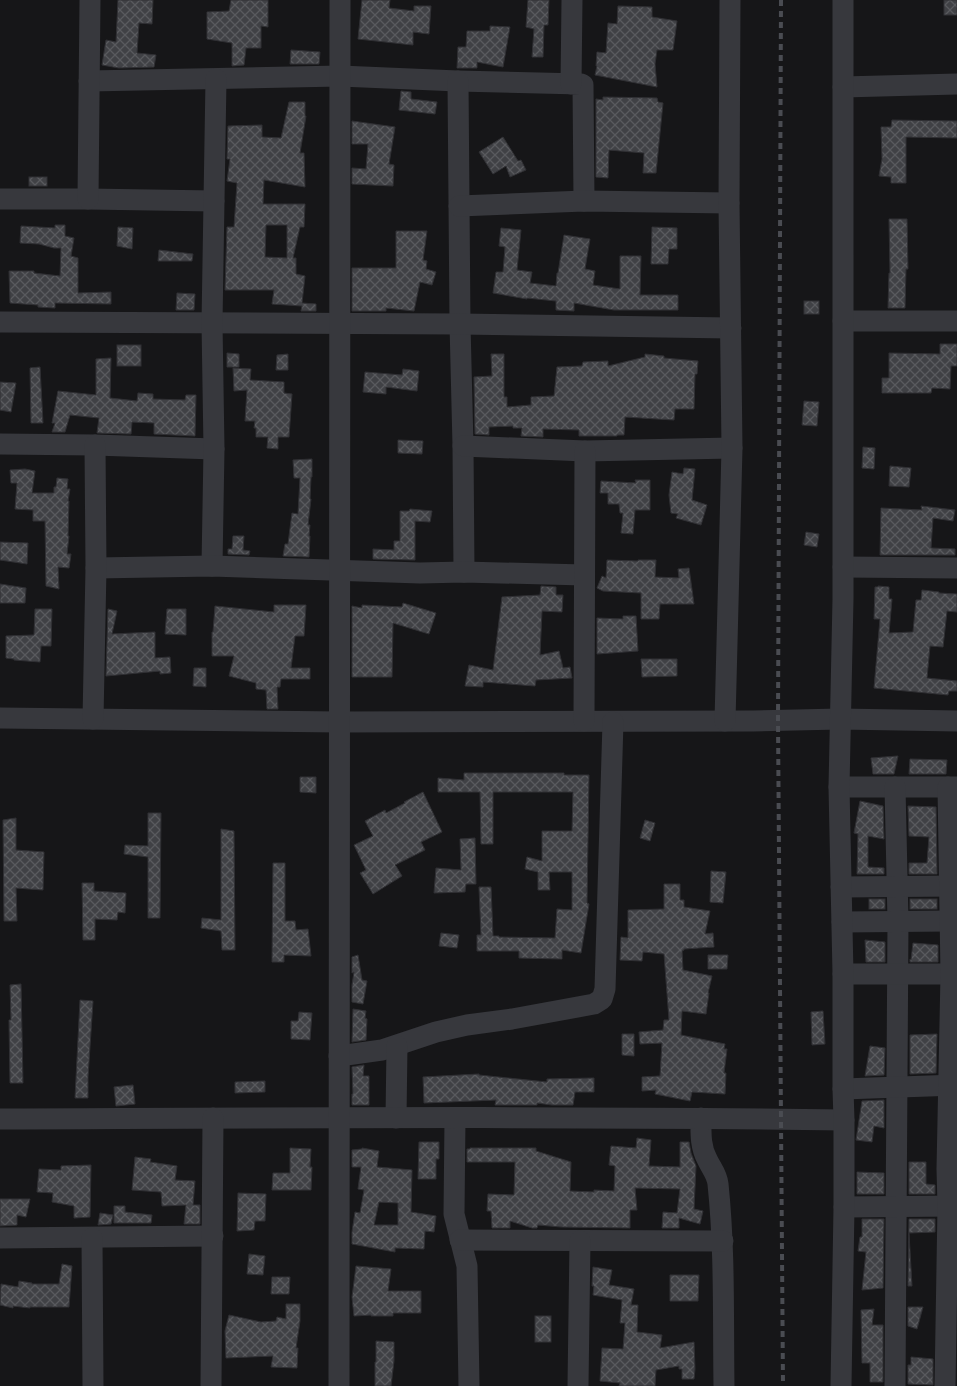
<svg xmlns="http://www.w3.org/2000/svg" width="957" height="1386" font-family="Lato,sans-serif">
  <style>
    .building { fill: url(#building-cross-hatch); stroke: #303034; fill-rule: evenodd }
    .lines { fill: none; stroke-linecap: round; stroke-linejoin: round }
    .minor { stroke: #37383d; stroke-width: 21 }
    .rail { stroke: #4a4c52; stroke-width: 4; stroke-dasharray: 6 5; stroke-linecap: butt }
  </style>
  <defs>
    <pattern id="building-cross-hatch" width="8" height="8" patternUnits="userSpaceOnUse" patternTransform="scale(1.25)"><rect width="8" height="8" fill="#404145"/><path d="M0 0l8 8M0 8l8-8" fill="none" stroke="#595a5e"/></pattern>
  </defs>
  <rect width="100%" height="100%" fill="#161618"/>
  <g class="building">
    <path d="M118,0H153L152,24L139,23L137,53L156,55L154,67L119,68L102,65L106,40L116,42Z"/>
    <path d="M231,0H268V27L261,26V48H246L244,65L232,66V43L207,39V12L229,11Z"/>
    <path d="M362,0H390L389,8L414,11V6H431L429,34L413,32V45L358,39Z"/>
    <path d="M528,0H549L548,25H544L543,57H532L534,29L526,27Z"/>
    <rect x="944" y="0" width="13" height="15"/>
    <path d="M618,6L652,7V17L677,21L673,50H657L655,64L657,87L595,75L597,66H596L597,52L606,53L608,23L617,24Z"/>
    <path d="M490,26L510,27L503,67L477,62V68H457L458,47H466L467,31H490Z"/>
    <path d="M291,50L320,52L319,64H290Z"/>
    <path d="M401,91L411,92V99L437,102L435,114L399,110Z"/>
    <path d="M603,97L657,98L658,102L663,103L656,173H643L644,153L609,150L608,178L596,177V99L603,100Z"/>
    <path d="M289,102H305V116H306L300,153H304L305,187L264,180L263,204H305L304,227H300L293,258H296V274L305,276L302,303L316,304V311H301L302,306L272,304L274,290H225L227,227H234L237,183L227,181L230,159H227L228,126L262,125V137L281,138ZM266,225H287V258L265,257Z"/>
    <path d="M892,120L957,121V138L906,137V183H891V177L879,176L882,159L881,127H891Z"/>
    <path d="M352,121L395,127L389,164L394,165L393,186L352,184V168L366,169L368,144H352Z"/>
    <path d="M503,137L518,161L521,160L526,170L510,177L506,166L493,174L479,152Z"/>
    <rect x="29" y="177" width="18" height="9"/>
    <path d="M889,219H907L908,269H906L905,308H888L889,273H890Z"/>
    <path d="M55,225H65V236L74,238L71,256L78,258V293L111,292V304L55,303V308L38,307V305L10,303L9,271H34V273L60,276L61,248H54L39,244L20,243L21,226L55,228Z"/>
    <path d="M118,227L133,228L132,249L117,246Z"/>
    <path d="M652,227L677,228V249H669L668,264H651Z"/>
    <path d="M501,228L521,230L517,270L532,272L530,283L556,286L557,273H558L564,235L590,239L585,269L595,271L593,285L620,289V256H641L640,295H678V310H614L574,303V311L556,310V301L527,298V299L493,293L496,272H503L505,247L499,246Z"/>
    <path d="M396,231H427L423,260L427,261L426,269L436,272L432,285L420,282L414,311L386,308V311H352V268H396Z"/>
    <path d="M159,250L193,254L192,261H158Z"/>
    <path d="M177,293L195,294L194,310H176Z"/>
    <rect x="804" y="301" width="15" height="13"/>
    <path d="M940,344H957V366H951L950,389L932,388L931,393H882V378H889V353L940,354Z"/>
    <rect x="117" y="345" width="24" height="21"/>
    <path d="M227,353L239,354V367H227Z"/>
    <path d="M288,354V370H276L277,355Z"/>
    <path d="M491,354H504V397H507V407L531,405V397L554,396L557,367L582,366L583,362L608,361V366L645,357V354L664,356V358L698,361L697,374H695L694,409H675L674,420L625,417L624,435H617V436H579V430L543,429V437L521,436L522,428H513V426L489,427V435L475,434L474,377L492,376Z"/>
    <path d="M111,358L110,398L137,401L138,393L153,394V399L185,400L186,395H196L195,436L154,434V423L132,422L131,434L97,433L99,418L70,415L65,432H52L55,423H52L58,391L96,395V359Z"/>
    <path d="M40,367L43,423H31L30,368Z"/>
    <path d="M233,368L251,369L250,380L284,382V393L292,394L289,437H278V449L267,448L268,437H256V428H254L255,421H245L247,390L234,391Z"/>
    <path d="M403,369L419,371L417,391L386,387V394L363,392L365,372L402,375Z"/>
    <path d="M0,382L16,383L11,412L0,410Z"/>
    <path d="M804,401L819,402L817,426L802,425Z"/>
    <path d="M398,440L423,441L422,454L398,453Z"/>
    <path d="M863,447L875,448L874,469L862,468Z"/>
    <path d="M312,459V477H311L310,499H311L308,525H310L309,536H310L309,557L283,556L285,544H288L292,513L298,514L300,478H294L293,460Z"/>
    <path d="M890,466L911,468L909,487L889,486Z"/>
    <path d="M684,468L695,469L692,500L707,505L701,525L676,518L678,514L671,513L669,495L672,472L683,474Z"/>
    <path d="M25,469L35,471L32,493H54V487H56L57,478L68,479L67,489H70L68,501H69L68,536H69L67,554H71L69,568L58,567L59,589L46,586L45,521H33V510L15,509L17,483H11L10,470Z"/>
    <path d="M635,480H650V510H635L633,534L621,533L623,513H620L619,504H608V493H600L601,481L636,483Z"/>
    <path d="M921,506L955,510L953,521L933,518L931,548L955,549V555H880L881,508L922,510Z"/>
    <path d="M410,509L432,511L430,522L415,521V560L373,559V549L394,550V541H400V511H409Z"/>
    <path d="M806,532L819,534L817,547L804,545Z"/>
    <path d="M233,536H244L243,550L250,551L249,555L228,554V549H232Z"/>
    <path d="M0,542L28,543L27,564L0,560Z"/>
    <path d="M607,560L638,561V560H656L655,577L679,578L678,569L689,568L694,604H660L659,619H641V593L603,591L597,588L602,576L606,578Z"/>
    <path d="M0,584L26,588L25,603H0Z"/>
    <path d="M541,586L556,587V595H563L562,612L542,611L540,655L559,651L563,668L570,667L572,678L536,680L535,686L483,682V687L465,686L469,665L493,670L502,597L540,595Z"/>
    <path d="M878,586L889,587V599H892L889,633L913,632L916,600H921L922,590L939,592V593L957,594V612L947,611L943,647L930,646L927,678L957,681V691H949L948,695L874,688L880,619H874L875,587H878Z"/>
    <path d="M403,603L436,613L429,634L393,623L392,677H352V606L362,608V605L402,607Z"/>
    <path d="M274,605H306L304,636H295L291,668H310V679H281L280,687H277L278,709H267L266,690L256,689V683L229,676L234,656H212V632H213L215,606L274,612Z"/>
    <path d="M35,609H52L51,646H41L40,662L14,660V659L6,658V636L34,635Z"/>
    <path d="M108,609L117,611L112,634L155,632V658L170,657L171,673L160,674V671L106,676Z"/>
    <path d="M167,609H186V635L165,634Z"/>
    <path d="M623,616H636L638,651L597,654V618L623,619Z"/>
    <path d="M641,659H677V676L642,677Z"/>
    <path d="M194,668H206V687L193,686Z"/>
    <path d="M898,756L894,774H873L871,758Z"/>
    <path d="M910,759L947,760L946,774H909Z"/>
    <path d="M464,773H564V775H589L587,903L589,904L581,953L562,950V959L519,958V951H477V935H481L479,887H491L493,936H499V937L555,938L557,909L572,910V872H549L550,890H538V872L525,869L527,857L542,861V831H572L573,792H493V844H481L480,792H438V778L464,780Z"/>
    <path d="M300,777H316V793L300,792Z"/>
    <path d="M423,792L442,832L421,842L425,850L395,865L396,866L402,876L373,894L360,873L366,870L354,845L373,836L365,821L385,810L386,813L405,803L404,802Z"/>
    <path d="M860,801L883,806L884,839L868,836V867L884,868V874H857L858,834L854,833Z"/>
    <path d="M908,806L936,807L937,874H909V863H927L929,837L909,836Z"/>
    <path d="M148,813H161L160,918H148V857L124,854L125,845L148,846Z"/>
    <path d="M16,818V850L44,852L43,890L16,888L17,921H4L3,820Z"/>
    <path d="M645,820L655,823L650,841L640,838Z"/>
    <path d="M221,829L234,831L235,950H222L221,931L201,928L202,918L221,920Z"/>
    <path d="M475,838L476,884H466L465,892L434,893L436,868L461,870L460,839Z"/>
    <path d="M273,863H285V921H295L296,930L308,929L311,956L284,955V962H272Z"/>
    <path d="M711,871L726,872L723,903L710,902Z"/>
    <path d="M82,883H94V891L126,893L125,913L118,912L117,920L95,919V940H83Z"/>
    <path d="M664,884H680V900H684V907L710,911L705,934L713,933L714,947L684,949V950L682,951L683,970L712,976L708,993H709L706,1014L682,1011L681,1035L725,1044L724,1049H727L724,1073H726L725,1094L692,1092L690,1101L655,1094L656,1090L642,1091V1077L660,1076L662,1043L640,1044L639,1032L663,1030L664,1020H669L664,954L643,952L642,961L620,960L621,937L628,938V910L664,909Z"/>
    <rect x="869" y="899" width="16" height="10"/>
    <rect x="910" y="899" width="27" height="10"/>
    <path d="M441,933L459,935L457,948L439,946Z"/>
    <path d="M865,940L885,942V962H866Z"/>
    <path d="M913,943L938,945V962H910V959L911,960Z"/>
    <path d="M358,955L362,980L367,981L363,1004L352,1002V985L354,972L352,973V957Z"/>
    <path d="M708,955H728L727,969H708Z"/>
    <path d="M21,984L23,1083H10L9,1020H11L10,985Z"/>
    <path d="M80,1000L93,1001L88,1077V1098H75Z"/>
    <path d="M353,1009L366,1011L365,1018L367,1019L366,1040L352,1042Z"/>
    <path d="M823,1011L825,1044L812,1045L811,1012Z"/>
    <path d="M299,1012L312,1013L310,1040L291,1039V1021H298Z"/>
    <path d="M622,1034H634V1056L622,1055Z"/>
    <path d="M937,1034L936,1073L910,1074V1035Z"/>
    <path d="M870,1046L885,1048L884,1075L865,1076Z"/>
    <path d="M364,1065L363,1076H369V1105H352V1094H353L352,1067Z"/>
    <path d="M479,1074V1075L547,1082V1079L594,1078V1092H575L573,1105H552L537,1103V1105H495L496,1100L424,1103L423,1077Z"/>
    <path d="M265,1081V1092L235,1093V1082Z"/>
    <path d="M133,1085L135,1104L116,1106L114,1087Z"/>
    <path d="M884,1100V1128L874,1126L872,1142L856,1140L862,1101Z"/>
    <path d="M637,1138L651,1140L649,1166L680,1167V1142H689L691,1153L696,1166L694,1209L703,1211L700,1224L679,1218V1228H662L663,1212L677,1213L680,1189L635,1188L637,1210H630V1228L561,1227L538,1225L537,1228H532L510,1221V1228H492L491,1211H487L488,1194L514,1195L515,1162H467V1149H470V1148H536V1151L571,1162L570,1191L594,1192V1190L614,1191L615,1166L609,1165L611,1146L636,1148Z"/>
    <path d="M419,1142H439V1159H436V1179H418Z"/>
    <path d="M290,1148L311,1149L310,1167H312L311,1190H272L273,1173H290Z"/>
    <path d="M362,1148L379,1151L377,1167L412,1170L411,1212L436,1216L434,1232L425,1231L424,1249L395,1248V1252L352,1244V1232L355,1212L360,1213L364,1190L358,1189L361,1167H352V1150L362,1149ZM379,1202L398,1203V1225H374Z"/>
    <path d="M135,1157L151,1159L150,1162L177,1166L175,1180L195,1181L193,1205H200V1224H184L186,1205L162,1206L161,1192L132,1190Z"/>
    <path d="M909,1162H926V1184L935,1185V1194H909Z"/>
    <path d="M91,1165L90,1217L74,1218V1206L52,1202L53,1193L37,1192L39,1169L61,1170V1166Z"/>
    <path d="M857,1172L884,1173V1194H857Z"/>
    <path d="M238,1193L266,1194L265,1221H255L254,1230L237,1231Z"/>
    <path d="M0,1199H30L26,1217L17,1215V1225L0,1226Z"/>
    <path d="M114,1206H125V1212L152,1215L151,1223H114Z"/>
    <path d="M100,1213L113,1215L111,1224L98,1225Z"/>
    <path d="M862,1219H884L883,1288L862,1290L866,1252L858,1251L860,1237H862Z"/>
    <path d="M909,1219H935V1232L909,1233L912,1286H908Z"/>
    <path d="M249,1254L265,1256L263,1275L247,1274Z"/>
    <path d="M62,1264L72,1266L69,1307H30V1308L13,1306V1308L0,1305L1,1284L18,1287L19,1281L32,1283V1284H59Z"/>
    <path d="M356,1266L391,1269L388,1291H421V1313H393V1316H371V1315L354,1316L352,1297Z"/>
    <path d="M593,1267L612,1270L609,1285L634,1289L631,1305H638L637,1332L662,1335L660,1348L694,1342L695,1369L694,1379H682V1369H679V1366L656,1370L655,1386H619L620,1383L600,1381L602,1348L623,1349L625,1323H620L622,1300L593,1295L594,1286H592Z"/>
    <path d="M670,1275H699L698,1301H670Z"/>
    <path d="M272,1277H290L289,1294H271Z"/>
    <path d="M286,1304H300V1321L296,1348H298L297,1368L271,1367L273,1356L226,1358L225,1331L229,1315L261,1322L276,1321L277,1317L286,1319Z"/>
    <path d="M908,1307H923L917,1329L908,1326Z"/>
    <path d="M874,1309L872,1325H883V1382H870V1363H862L861,1310Z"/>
    <rect x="535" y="1316" width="16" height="26"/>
    <path d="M376,1341L394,1342V1361L391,1386H375V1362H376Z"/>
    <path d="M911,1357L933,1359V1385L908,1384V1365H911Z"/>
  </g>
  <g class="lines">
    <g class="minor">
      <path d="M89,81L340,76L458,81L581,84L583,85L584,201"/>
      <path d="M458,81L460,324L463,446L464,572"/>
      <path d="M571,84L572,0"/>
      <path d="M843,87L957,84"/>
      <path d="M0,199H88L214,201"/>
      <path d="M88,199L90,0"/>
      <path d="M459,206L584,201L729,203"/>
      <path d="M843,321H957"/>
      <path d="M0,322L460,324L731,328"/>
      <path d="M0,444L95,445L214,449"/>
      <path d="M463,446L585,451L732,448"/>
      <path d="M212,566L214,449L212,323L216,79"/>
      <path d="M843,567L957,568"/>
      <path d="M96,568L212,566L420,573L464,572L584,575"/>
      <path d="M0,718L339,722L753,721L840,719L957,721"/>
      <path d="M93,719L96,568L95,445"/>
      <path d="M584,721L585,451"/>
      <path d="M725,721L732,448L729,203L730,0"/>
      <path d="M839,787H957"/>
      <path d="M895,787L898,921L895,1386"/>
      <path d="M841,887L957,886"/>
      <path d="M842,922L950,921"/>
      <path d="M843,974H957"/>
      <path d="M339,1056L382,1050L436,1032L467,1025L512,1019L594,1004L602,999L605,989L613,722"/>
      <path d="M843,1089L957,1085"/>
      <path d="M396,1118L397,1046"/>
      <path d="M455,1118L454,1214L467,1266L469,1386"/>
      <path d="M701,1118C701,1132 700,1146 707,1159C711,1168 717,1174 718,1184C725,1251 723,1319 724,1386"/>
      <path d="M0,1119C281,1118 563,1116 844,1120"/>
      <path d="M844,1207L957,1206"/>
      <path d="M0,1238L213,1236"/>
      <path d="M92,1238L93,1386"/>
      <path d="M460,1240L723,1241"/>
      <path d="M211,1386L213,1118"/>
      <path d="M339,1386L340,0"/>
      <path d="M578,1386L580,1241"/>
      <path d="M841,1386L844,1207V1120L843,1089V974L839,787L843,599V0"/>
      <path d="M945,1386L948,1206L947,1169L951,974L948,787"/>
    </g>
    <path class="rail" d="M781,0L778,721L783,1386"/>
  </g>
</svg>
